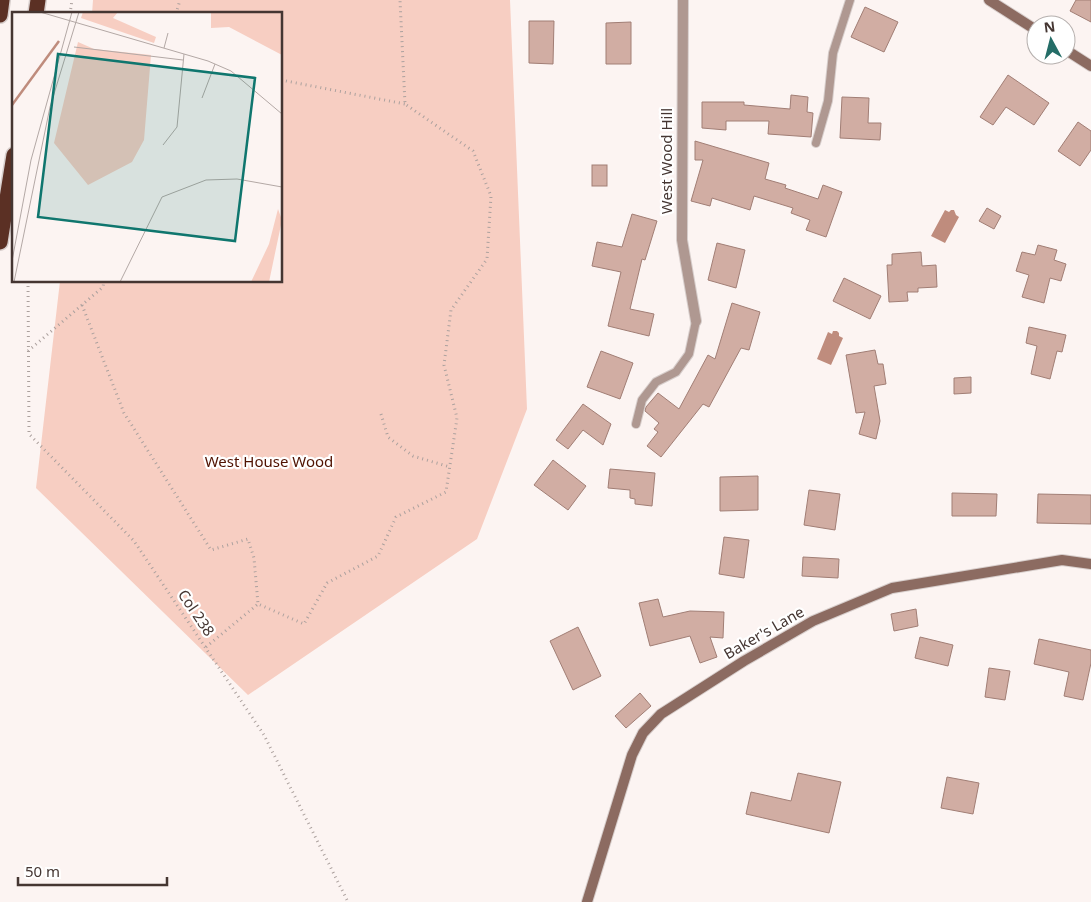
<svg xmlns="http://www.w3.org/2000/svg" width="1091" height="902" font-family="'Noto Sans',sans-serif">
  <style>
    .green { fill: #f7cec2 }
    .water { fill: #bf8c7d }
    .building { fill: #d1ada3; stroke: #a17e75 }
    .lines { fill: none; stroke-linecap: round; stroke-linejoin: round }
    .lane-casing { stroke: #d7cecc; stroke-width: 10 }
    .street-casing { stroke: #d7cecc; stroke-width: 12 }
    .secondary-casing { stroke: #d7cecc; stroke-width: 12 }
    .highway-casing { stroke: #d7cecc; stroke-width: 18 }
    .path { stroke: #aca19e; stroke-width: 3; stroke-dasharray: 1 4; stroke-linecap: butt }
    .lane { stroke: #af9891; stroke-width: 8 }
    .street { stroke: #af9891; stroke-width: 10 }
    .secondary { stroke: #8c6b61; stroke-width: 10 }
    .highway { stroke: #5b3024; stroke-width: 15 }
    .labels { text-anchor: middle; stroke-width: 4.5; stroke-linejoin: round; paint-order: stroke }
    .street-label { font-size: 15px; fill: #453632; stroke: #fff }
    .park-label { font-size: 15px; fill: #501201; stroke: #fff }
    .inset-river { fill: none; stroke: #bf8c7d; stroke-width: 2.5 }
    .inset-road { fill: none; stroke: #b3a8a5; stroke-width: 1 }
    .view { fill: #0f766e; fill-opacity: 0.15; stroke: #0f766e; stroke-width: 2.5 }
    .inset-edge { fill: none; stroke: #453632; stroke-width: 2.5 }
  </style>
  <rect width="100%" height="100%" fill="#fcf4f2"/>
  <path class="green" d="M93,0H510L527,409L477,539L248,695L36,488L60,281H281V14H92Z"/>
  <g class="water">
    <path d="M945,210L949,212L951,210H954L956,215L959,217L945,243L931,236Z"/>
    <path d="M833,331H837L839,333V336L843,338L831,365L817,359L828,332L832,334Z"/>
  </g>
  <g class="building">
    <path d="M1076,0H1091V22L1070,11Z"/>
    <path d="M865,7L898,22L884,52L851,37Z"/>
    <path d="M529,21H554L553,64L529,63Z"/>
    <path d="M631,22V64H606V23Z"/>
    <path d="M1008,75L1049,103L1034,125L1006,107L993,125L980,117Z"/>
    <path d="M791,95L808,97L807,112L813,113L811,137L768,134L769,121H726V130L702,128V102H744V105L790,109Z"/>
    <path d="M842,97L869,98L868,123H881L880,140L840,138Z"/>
    <path d="M1078,122L1091,131V150L1080,166L1058,151Z"/>
    <path d="M695,141L769,163L765,179L786,185L785,188L818,199L823,185L842,192L826,237L806,230L810,220L791,213L793,208L754,196L750,210L712,198L710,206L691,201L703,160H695Z"/>
    <rect x="592" y="165" width="15" height="21"/>
    <path d="M987,208L1001,216L994,229L979,221Z"/>
    <path d="M632,214L657,221L645,260L642,259L630,309L654,314L649,336L608,326L621,272L592,266L597,242L622,247Z"/>
    <path d="M717,243L745,250L736,288L708,280Z"/>
    <path d="M1038,245L1057,250L1054,260L1066,264L1061,281L1050,278L1044,303L1022,297L1029,275L1016,271L1022,252L1035,255Z"/>
    <path d="M921,252L922,266L936,265L937,287L918,288V292H907L908,301L889,302L887,265H892V254Z"/>
    <path d="M844,278L881,296L870,319L833,301Z"/>
    <path d="M732,303L760,312L749,350L741,348L709,407L703,404L661,457L647,446L658,432L654,429L659,423L645,411L646,407L658,393L679,409L708,355L715,359Z"/>
    <path d="M1029,327L1066,335L1062,352L1057,351L1050,379L1031,374L1037,346L1026,343Z"/>
    <path d="M875,350L878,364H883L886,384L874,386L880,421L876,439L859,434L865,412L856,413L846,355Z"/>
    <path d="M601,351L633,363L620,399L587,387Z"/>
    <path d="M971,377V393L954,394V378Z"/>
    <path d="M583,404L611,424L603,445L583,430L568,449L556,440Z"/>
    <path d="M553,460L586,486L568,510L534,485Z"/>
    <path d="M610,469L655,473L652,506L635,504V499L630,498V490L608,488Z"/>
    <path d="M758,476V510L720,511V477Z"/>
    <path d="M809,490L840,494L835,530L804,525Z"/>
    <path d="M952,493L997,494L996,516H952Z"/>
    <path d="M1038,494L1091,495V524L1037,523Z"/>
    <path d="M724,537L749,540L744,578L719,574Z"/>
    <path d="M803,557L839,559L838,578L802,576Z"/>
    <path d="M658,599L663,617L690,611L724,612L723,638L710,637L717,657L700,663L690,636L650,646L639,603Z"/>
    <path d="M916,609L918,626L894,631L891,614Z"/>
    <path d="M578,627L601,676L573,690L550,641Z"/>
    <path d="M920,637L953,645L948,666L915,658Z"/>
    <path d="M1039,639L1091,650V663L1083,700L1064,696L1069,672L1034,664Z"/>
    <path d="M989,668L1010,671L1005,700L985,697Z"/>
    <path d="M640,693L651,706L626,728L615,716Z"/>
    <path d="M798,773L841,782L829,833L746,814L751,792L791,801Z"/>
    <path d="M947,777L979,783L973,814L941,808Z"/>
  </g>
  <g class="lines">
    <g class="lane-casing">
      <g id="lane">
        <path d="M816,143L828,101L833,53L850,0"/>
        <path d="M636,424L642,400L656,382L676,372L689,354L696,321"/>
      </g>
    </g>
    <g class="street-casing">
      <path id="street" d="M683,0L682,240L696,321"/>
    </g>
    <g class="secondary-casing">
      <g id="secondary">
        <path d="M989,0L1036,30"/>
        <path d="M1066,50L1091,66"/>
        <path d="M587,902L632,755L643,733L661,714L744,661L813,621L892,588L1062,560L1091,564"/>
      </g>
    </g>
    <g class="highway-casing">
      <g id="highway">
        <path d="M36,14L38,0"/>
        <path d="M0,15L2,0"/>
        <path d="M0,242L14,155"/>
      </g>
    </g>
    <g class="path">
      <path d="M70,14L72,0"/>
      <path d="M176,14L180,0"/>
      <path d="M281,80L405,104"/>
      <path d="M28,281L29,434L134,541L264,735L348,902"/>
      <path d="M82,305L124,413L211,550L248,539L254,558L258,604L304,624L327,583L378,556L396,517L446,492L457,418L444,365L451,310L487,259L491,196L473,151L405,104L400,0"/>
      <path d="M28,351L103,287L104,281"/>
      <path d="M381,414L388,437L413,456L450,467"/>
      <path d="M206,647L258,604"/>
    </g>
    <use href="#lane" class="lane"/>
    <use href="#street" class="street"/>
    <use href="#secondary" class="secondary"/>
    <use href="#highway" class="highway"/>
  </g>
  <g class="labels">
    <g class="street-label">
      <text transform="translate(667 161) rotate(-90)" y="5">West Wood Hill</text>
      <text transform="translate(196 613) rotate(56)" y="5">Col 238</text>
      <text transform="translate(764 633) rotate(-30)" y="5">Baker's Lane</text>
    </g>
    <g class="park-label">
      <text x="269" y="467">West House Wood</text>
    </g>
  </g>
  <g transform="translate(12 12)">
    <rect width="270" height="270" fill="#fcf4f2"/>
    <path d="M71,0H106L101,6L144,25L142,31L69,6ZM199,0H270V43L217,15L199,16ZM66,30L82,37L139,43L132,128L120,150L76,173L42,131ZM266,197L270,208L257,270H239L257,232Z" fill="#f7cec2"/>
    <path class="inset-river" d="M0,93L47,29"/>
    <path class="inset-road" d="M28,0L196,49L219,59L270,102M62,35L171,48M152,36L156,21M190,86L203,52M151,133L165,115L172,42M0,249L19,148L60,0M2,270L38,95L67,0M108,270L150,185L194,168L225,167L270,175"/>
    <path class="view" d="M46,42L243,66L223,229L26,205Z"/>
    <rect width="270" height="270" class="inset-edge"/>
  </g>
  <g transform="translate(1051 40) rotate(353)"><circle r="24" fill="#ffffff" stroke="#b5afad"/>
  <path d="M0-4L9 19L0 12L-9 19Z" fill="#246d67"/>
  <text y="-8" font-size="14" font-weight="bold" text-anchor="middle" fill="#453632">N</text>
  </g>
  <path d="M18 877v8h149v-8" fill="none" stroke="#453632" stroke-width="2.5"/>
  <text x="25" y="877" font-size="15" fill="#453632" stroke="#ffffff" stroke-width="4" paint-order="stroke">50 m</text>
</svg>
